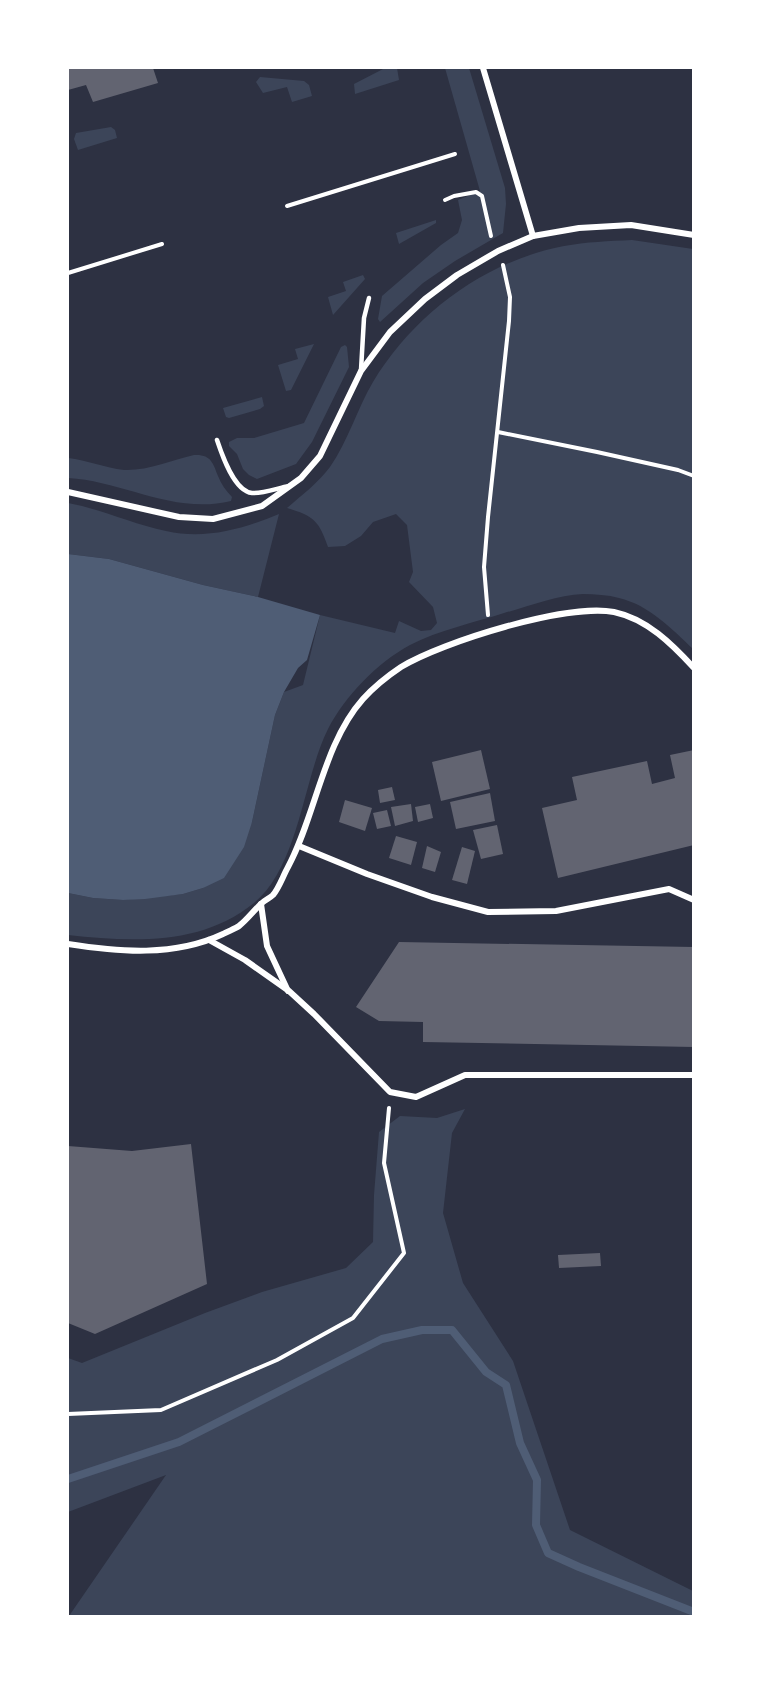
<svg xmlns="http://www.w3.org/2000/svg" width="761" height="1684" font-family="'Exo 2',sans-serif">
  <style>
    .green { fill: #3c4559 }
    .water { fill: #4f5d75 }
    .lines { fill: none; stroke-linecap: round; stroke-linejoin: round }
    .stream { stroke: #4f5d75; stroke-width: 8 }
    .building { fill: #626471 }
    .path { stroke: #fff; stroke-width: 4 }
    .service { stroke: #fff; stroke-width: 4.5 }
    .minor { stroke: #fff; stroke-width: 6 }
  </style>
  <rect width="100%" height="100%" fill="#2d3142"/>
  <g class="green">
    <path d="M385,68H397L399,80L355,94L354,84Z"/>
    <path d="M445,68H469L505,188L506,204L503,233L455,261L423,283L380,322L378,319L382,296L441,245L458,233L462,220L458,200L480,191Z"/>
    <path d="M260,77L304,81L309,85L312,96L292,102L287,87L263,93L256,82Z"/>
    <path d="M111,127L115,130L117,138L78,150L74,139L76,133Z"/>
    <path d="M436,220V223L399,244L396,233Z"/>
    <path d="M632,240L693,249V649C672,629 649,605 619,598C608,595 595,594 583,594C557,595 530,606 504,613C473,623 439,630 410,645C377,663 345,696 328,729C303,779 299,866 254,903C201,946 132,942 68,935V893L93,898L123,900L183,894L203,888L252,822L275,715L284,692L303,685L320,615L395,633L399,621L421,631L431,630L437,623L433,607L409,582L413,572L407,525L396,514L373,522L361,536L345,546L328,547C319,521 314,516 287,508C302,495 318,483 330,467C348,441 357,409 373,382C414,314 485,261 564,246C586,242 609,241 632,240Z"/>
    <path d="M363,275L365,279L333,315L328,297L346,291L343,282Z"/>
    <path d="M314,344L291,390L286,391L278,365L298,359L295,349Z"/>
    <path d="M345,345L347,347L349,367L312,442L296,464L257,479L249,475L243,469L237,454L229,446V442L237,438H254L304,423L341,347Z"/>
    <path d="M262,397L264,406L260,409L229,418L226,417L223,408Z"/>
    <path d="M194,455C211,454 213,463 218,476C221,484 226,491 232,497L231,501C174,515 123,481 68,478V458C87,460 105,468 124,470C147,471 173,460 194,455Z"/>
    <path d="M68,503C101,509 132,524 166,531C205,540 243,529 279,514L258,597L203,585L109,559L68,554Z"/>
    <path d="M465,1109L452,1133L443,1213L463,1283L513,1361L570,1530L693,1591V1616H69L166,1475L68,1512V1358L82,1363L205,1313L262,1292L346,1268L373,1242L374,1195L379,1132L400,1116L437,1118Z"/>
  </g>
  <path class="water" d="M68,554L109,559L203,585L258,597L320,615L307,660L298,668L284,692L275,715L252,822L244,847L224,878L203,888L183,894L145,899L123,900L93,898L68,893Z"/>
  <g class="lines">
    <path class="stream" d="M68,1479L179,1442L382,1339L422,1330H452L486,1372L506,1385L520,1443L537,1480L536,1525L548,1553L579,1567L694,1612"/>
  </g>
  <g class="building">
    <path d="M68,68H153L158,83L93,102L86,85L68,90Z"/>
    <path d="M481,750L490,789L441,801L432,762Z"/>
    <path d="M694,750V845L558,878L542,808L577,800L572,777L647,761L652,784L675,778L670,755Z"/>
    <path d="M392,787L395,800L380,803L378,790Z"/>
    <path d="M490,793L495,821L456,829L450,802Z"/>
    <path d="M345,800L372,808L365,831L339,822Z"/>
    <path d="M411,804L413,821L395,826L391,807Z"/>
    <path d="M430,804L433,818L418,822L415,807Z"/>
    <path d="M387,810L391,826L377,829L373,813Z"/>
    <path d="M497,825L503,854L481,859L473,830Z"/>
    <path d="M396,836L417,842L411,865L389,858Z"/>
    <path d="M427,846L441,852L435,872L422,868Z"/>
    <path d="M462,847L475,851L467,884L452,880Z"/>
    <path d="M399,942L694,947V1047L423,1042V1022L379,1021L356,1007Z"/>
    <path d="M191,1144L207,1284L95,1334L68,1323V1146L132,1151Z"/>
    <path d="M600,1253L601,1266L559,1268L558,1255Z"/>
  </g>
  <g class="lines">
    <g class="path">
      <path d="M445,200L454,196L476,192L482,196L491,236"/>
      <path d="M287,206L455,154"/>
      <path d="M68,273L162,244"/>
      <path d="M498,432L597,452L678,470L694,476"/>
      <path d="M488,615L484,567L488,517L509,321L510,297L503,265"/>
      <path d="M68,1414L161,1410L277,1360L353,1318L404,1253L384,1163L389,1108"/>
    </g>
    <g class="service">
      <path d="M361,370L364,318L369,298"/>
      <path d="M217,440C222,455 234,491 252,493C263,494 278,488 289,486"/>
    </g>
    <g class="minor">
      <path d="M483,68L533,236"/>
      <path d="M68,492L179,517L213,519L262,506L301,478L320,456L361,371L390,332L425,299L457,275L498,251L533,236L579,228L631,225L694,235"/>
      <path d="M299,846L367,874L432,897L488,912L556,911L669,889L694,900"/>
      <path d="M261,904L267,946L288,991"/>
      <path d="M209,940L245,960L289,991L314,1014L390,1092L416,1097L465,1075H694"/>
      <path d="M68,944C119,952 174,957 223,934C228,931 235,929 239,926C248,919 254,910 262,903C265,900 270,898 273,895C279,888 283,876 288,867C316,815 323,744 363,699C373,688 389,675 401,667C442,642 567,603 614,612C647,619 672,644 694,668"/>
    </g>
  </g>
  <rect width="761" height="1684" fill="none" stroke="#ffffff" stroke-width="138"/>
</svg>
